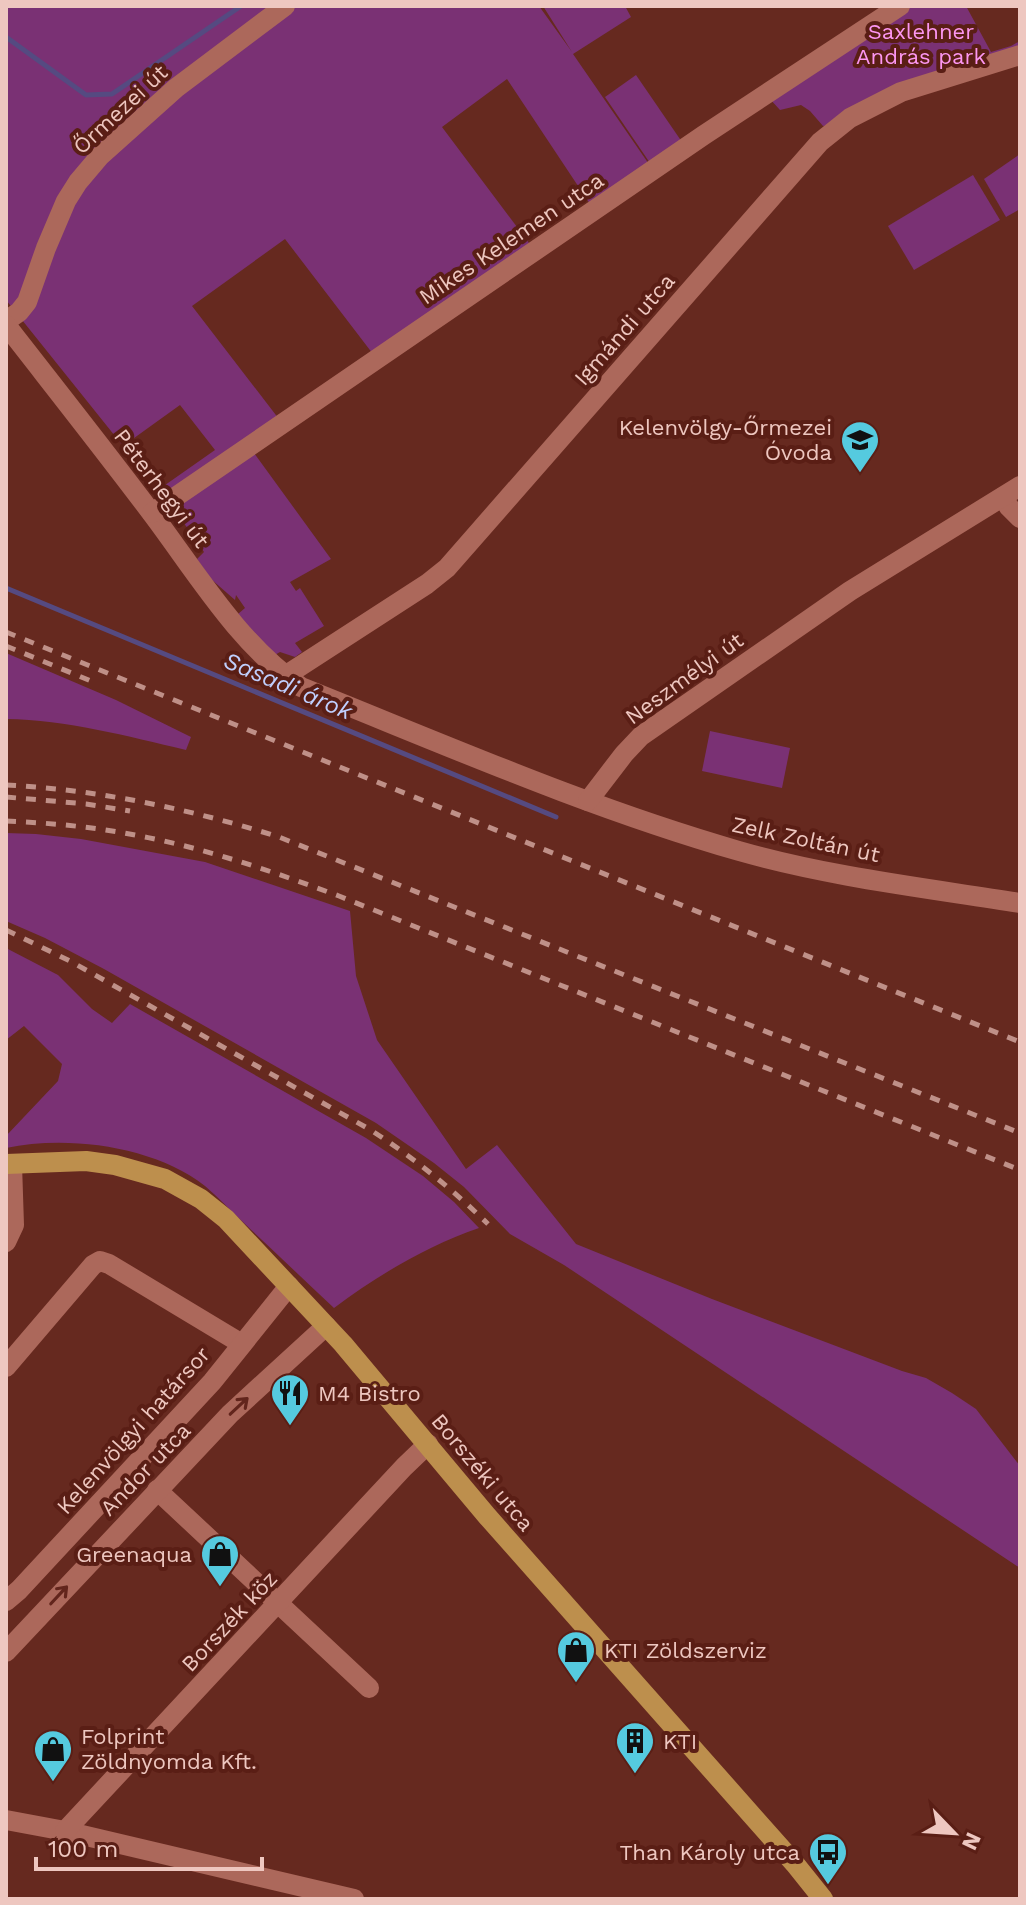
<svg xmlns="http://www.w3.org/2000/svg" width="1026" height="1905" font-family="'Work Sans',sans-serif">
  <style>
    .green { fill: #7a3174 }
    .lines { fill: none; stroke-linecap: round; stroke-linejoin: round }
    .stream { stroke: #554a81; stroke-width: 5 }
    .minor { stroke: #ac685b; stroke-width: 20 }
    .major { stroke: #bd8f4d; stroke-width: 20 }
    .rail { stroke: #bf9088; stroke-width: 5; stroke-dasharray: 10 10; stroke-linecap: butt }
    .oneway { stroke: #62251c }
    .labels { text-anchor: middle; stroke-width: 8; stroke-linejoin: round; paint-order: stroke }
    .park-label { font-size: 22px; fill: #fc96f1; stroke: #5a1e15 }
    .street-label { font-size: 22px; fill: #eec7c0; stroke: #5a1e15 }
    .poi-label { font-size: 22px; fill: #eec7c0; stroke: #5a1e15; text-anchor: start }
    .water-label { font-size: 24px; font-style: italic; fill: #c0cffd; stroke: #5a1e15 }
  </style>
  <rect width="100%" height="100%" fill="#66291f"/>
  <g class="green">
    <path d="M6,6H539L572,52L543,6H625L631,17L573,54L653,170L594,210L507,79L442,127L535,251L376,358L285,239L192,306L282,423L249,446L331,559L290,582L296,591L300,588L324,626L295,643L302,652L295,657L280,652L273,656L238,614L245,608L236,595L235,600L211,579L197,559L204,552L172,506L158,490L215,450L180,405L123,446L6,300Z"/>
    <path d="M909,6H966L991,52L1011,46L1020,41V50L832,125L823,126L810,111L801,105L780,110L769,98Z"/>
    <path d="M636,75L682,142L650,163L605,97Z"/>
    <path d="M1020,154V209L1006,217L984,179Z"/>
    <path d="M973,175L1000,220L914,270L888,226Z"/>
    <path d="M6,653L116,700L191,737L186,750C127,736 67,720 6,719Z"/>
    <path d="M710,731L790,748L782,788L702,771Z"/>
    <path d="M6,833L36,834L81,839L205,862L350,911L356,976L377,1040L466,1169L497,1145L576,1244L712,1299L902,1371L926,1378L952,1393L976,1409L1020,1466V1568L564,1265L510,1234L464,1187L434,1163L376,1123L104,969L45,938L6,921Z"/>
    <path d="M6,948L58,975L92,1009L112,1023L130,1004L366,1138L423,1176L454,1202L479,1228C427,1246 378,1275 334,1308C304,1280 275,1252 245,1224C232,1212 219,1198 205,1186C154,1146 68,1135 6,1148V1136L58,1081L62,1064L24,1026L6,1040Z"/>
  </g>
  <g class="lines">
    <g class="stream">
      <path d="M6,37L86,95L112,94L241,6"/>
      <path d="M6,588L556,817"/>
    </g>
    <g class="minor">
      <path d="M6,321L19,312L27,302L46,248L66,201L78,182L100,156L176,88L285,6"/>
      <path d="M6,325C55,388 105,451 153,515C198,575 239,644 301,687C446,745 589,808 739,851C830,877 927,888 1020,903"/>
      <path d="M1003,497L1009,507L1020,518"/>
      <path d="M152,513L704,135L900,6"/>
      <path d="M285,676L427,584L447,568L820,142L850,118L901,92L1020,55"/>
      <path d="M588,801L624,754L641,736L850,591L1020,486"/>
      <path d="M6,1242L14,1225L12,1164"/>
      <path d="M6,1367L93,1265L100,1261L109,1264L242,1344"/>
      <path d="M157,1490L369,1688"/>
      <path d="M6,1601L19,1590L212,1382L289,1286"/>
      <path d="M6,1652L230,1414L326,1326"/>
      <path d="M6,1820L65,1831L354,1899"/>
      <path d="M65,1831L404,1467L428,1444"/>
    </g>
    <path class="major" d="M6,1164L86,1161L115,1165L165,1179L201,1199L226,1219L343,1344L487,1516L795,1864L823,1899"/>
    <g class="rail">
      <path d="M6,632L1020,1042"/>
      <path d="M6,646L91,681"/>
      <path d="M6,785C100,790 190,809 279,837L1020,1133"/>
      <path d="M6,797L86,804L130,811"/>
      <path d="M6,821C51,823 96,827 140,836C208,849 274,872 339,896L1020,1170"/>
      <path d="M6,930L70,961L369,1129C413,1157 451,1188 488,1224"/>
    </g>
  </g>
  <defs><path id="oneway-shaft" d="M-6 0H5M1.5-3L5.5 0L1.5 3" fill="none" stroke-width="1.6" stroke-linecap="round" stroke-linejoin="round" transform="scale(2)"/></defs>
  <g class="oneway">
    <use href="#oneway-shaft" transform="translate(239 1406) rotate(-43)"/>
    <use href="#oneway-shaft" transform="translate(59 1595) rotate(-47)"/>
  </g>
  <defs>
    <g id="school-pin" transform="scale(2)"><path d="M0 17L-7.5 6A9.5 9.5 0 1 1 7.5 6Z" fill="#55cadf" stroke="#5a1e15"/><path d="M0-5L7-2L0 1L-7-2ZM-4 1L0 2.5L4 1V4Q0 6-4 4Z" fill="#111"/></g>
    <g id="restaurant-pin" transform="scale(2)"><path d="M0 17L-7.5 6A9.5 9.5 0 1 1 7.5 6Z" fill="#55cadf" stroke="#5a1e15"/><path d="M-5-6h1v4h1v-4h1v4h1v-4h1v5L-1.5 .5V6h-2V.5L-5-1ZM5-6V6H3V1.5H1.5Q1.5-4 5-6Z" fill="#111"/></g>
    <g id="shop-pin" transform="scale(2)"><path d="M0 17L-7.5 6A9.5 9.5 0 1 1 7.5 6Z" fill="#55cadf" stroke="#5a1e15"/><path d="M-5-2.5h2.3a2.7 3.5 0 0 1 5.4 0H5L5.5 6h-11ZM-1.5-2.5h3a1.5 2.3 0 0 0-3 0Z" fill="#111"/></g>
    <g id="building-pin" transform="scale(2)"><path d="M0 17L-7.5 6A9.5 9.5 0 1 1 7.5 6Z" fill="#55cadf" stroke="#5a1e15"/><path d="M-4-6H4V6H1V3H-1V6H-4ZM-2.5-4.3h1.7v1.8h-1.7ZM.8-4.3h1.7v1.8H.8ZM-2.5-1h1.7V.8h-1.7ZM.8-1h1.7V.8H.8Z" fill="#111"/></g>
    <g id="bus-pin" transform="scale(2)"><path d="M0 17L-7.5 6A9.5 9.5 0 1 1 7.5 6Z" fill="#55cadf" stroke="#5a1e15"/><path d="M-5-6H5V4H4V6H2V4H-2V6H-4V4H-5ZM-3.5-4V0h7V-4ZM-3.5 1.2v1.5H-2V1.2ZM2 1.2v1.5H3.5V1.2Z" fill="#111"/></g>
  </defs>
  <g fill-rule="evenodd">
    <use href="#school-pin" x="860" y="440"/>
    <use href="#restaurant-pin" x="290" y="1393"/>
    <use href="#shop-pin" x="220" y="1554"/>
    <use href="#shop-pin" x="576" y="1650"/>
    <use href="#building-pin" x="635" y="1741"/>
    <use href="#shop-pin" x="53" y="1749"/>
    <use href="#bus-pin" x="828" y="1852"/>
  </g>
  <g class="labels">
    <g class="park-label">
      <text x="921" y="39">Saxlehner<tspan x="921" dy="25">András park</tspan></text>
    </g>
    <g class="street-label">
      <text transform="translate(120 109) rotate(-43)" y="8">Őrmezei út</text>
      <text transform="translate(511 238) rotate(-34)" y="8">Mikes Kelemen utca</text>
      <text transform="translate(624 329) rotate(-49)" y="8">Igmándi utca</text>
      <text transform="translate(162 488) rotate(53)" y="8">Péterhegyi út</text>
      <text transform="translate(684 678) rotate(-36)" y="8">Neszmélyi út</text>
      <text transform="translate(806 839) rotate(12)" y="8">Zelk Zoltán út</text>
      <text transform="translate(133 1430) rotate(-48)" y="8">Kelenvölgyi határsor</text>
      <text transform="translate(145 1469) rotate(-46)" y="8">Andor utca</text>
      <text transform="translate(483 1472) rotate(50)" y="8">Borszéki utca</text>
      <text transform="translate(229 1621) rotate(-47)" y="8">Borszék köz</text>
    </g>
    <g class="poi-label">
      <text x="832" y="435" text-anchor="end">Kelenvölgy-Őrmezei<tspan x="832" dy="25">Óvoda</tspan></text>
      <text x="318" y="1401">M4 Bistro</text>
      <text x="192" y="1562" text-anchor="end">Greenaqua</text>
      <text x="604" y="1658">KTI Zöldszerviz</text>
      <text x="81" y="1744">Folprint<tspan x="81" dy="25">Zöldnyomda Kft.</tspan></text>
      <text x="663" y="1749">KTI</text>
      <text x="800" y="1860" text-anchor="end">Than Károly utca</text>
    </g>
    <g class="water-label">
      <text transform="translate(288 686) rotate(23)" y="8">Sasadi árok</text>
    </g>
  </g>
  <rect width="1026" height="1905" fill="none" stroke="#eec7c0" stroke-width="16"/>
  <g transform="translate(954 1833) rotate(115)" stroke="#5a1e15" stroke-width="6" paint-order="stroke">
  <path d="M0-6L14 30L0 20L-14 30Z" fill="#eec7c0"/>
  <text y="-12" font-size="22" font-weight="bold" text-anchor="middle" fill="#eec7c0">N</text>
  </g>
  <path d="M36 1857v12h226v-12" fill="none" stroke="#eec7c0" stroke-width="4"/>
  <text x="48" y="1857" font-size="24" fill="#eec7c0" stroke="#5a1e15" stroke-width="6" paint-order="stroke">100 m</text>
</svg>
